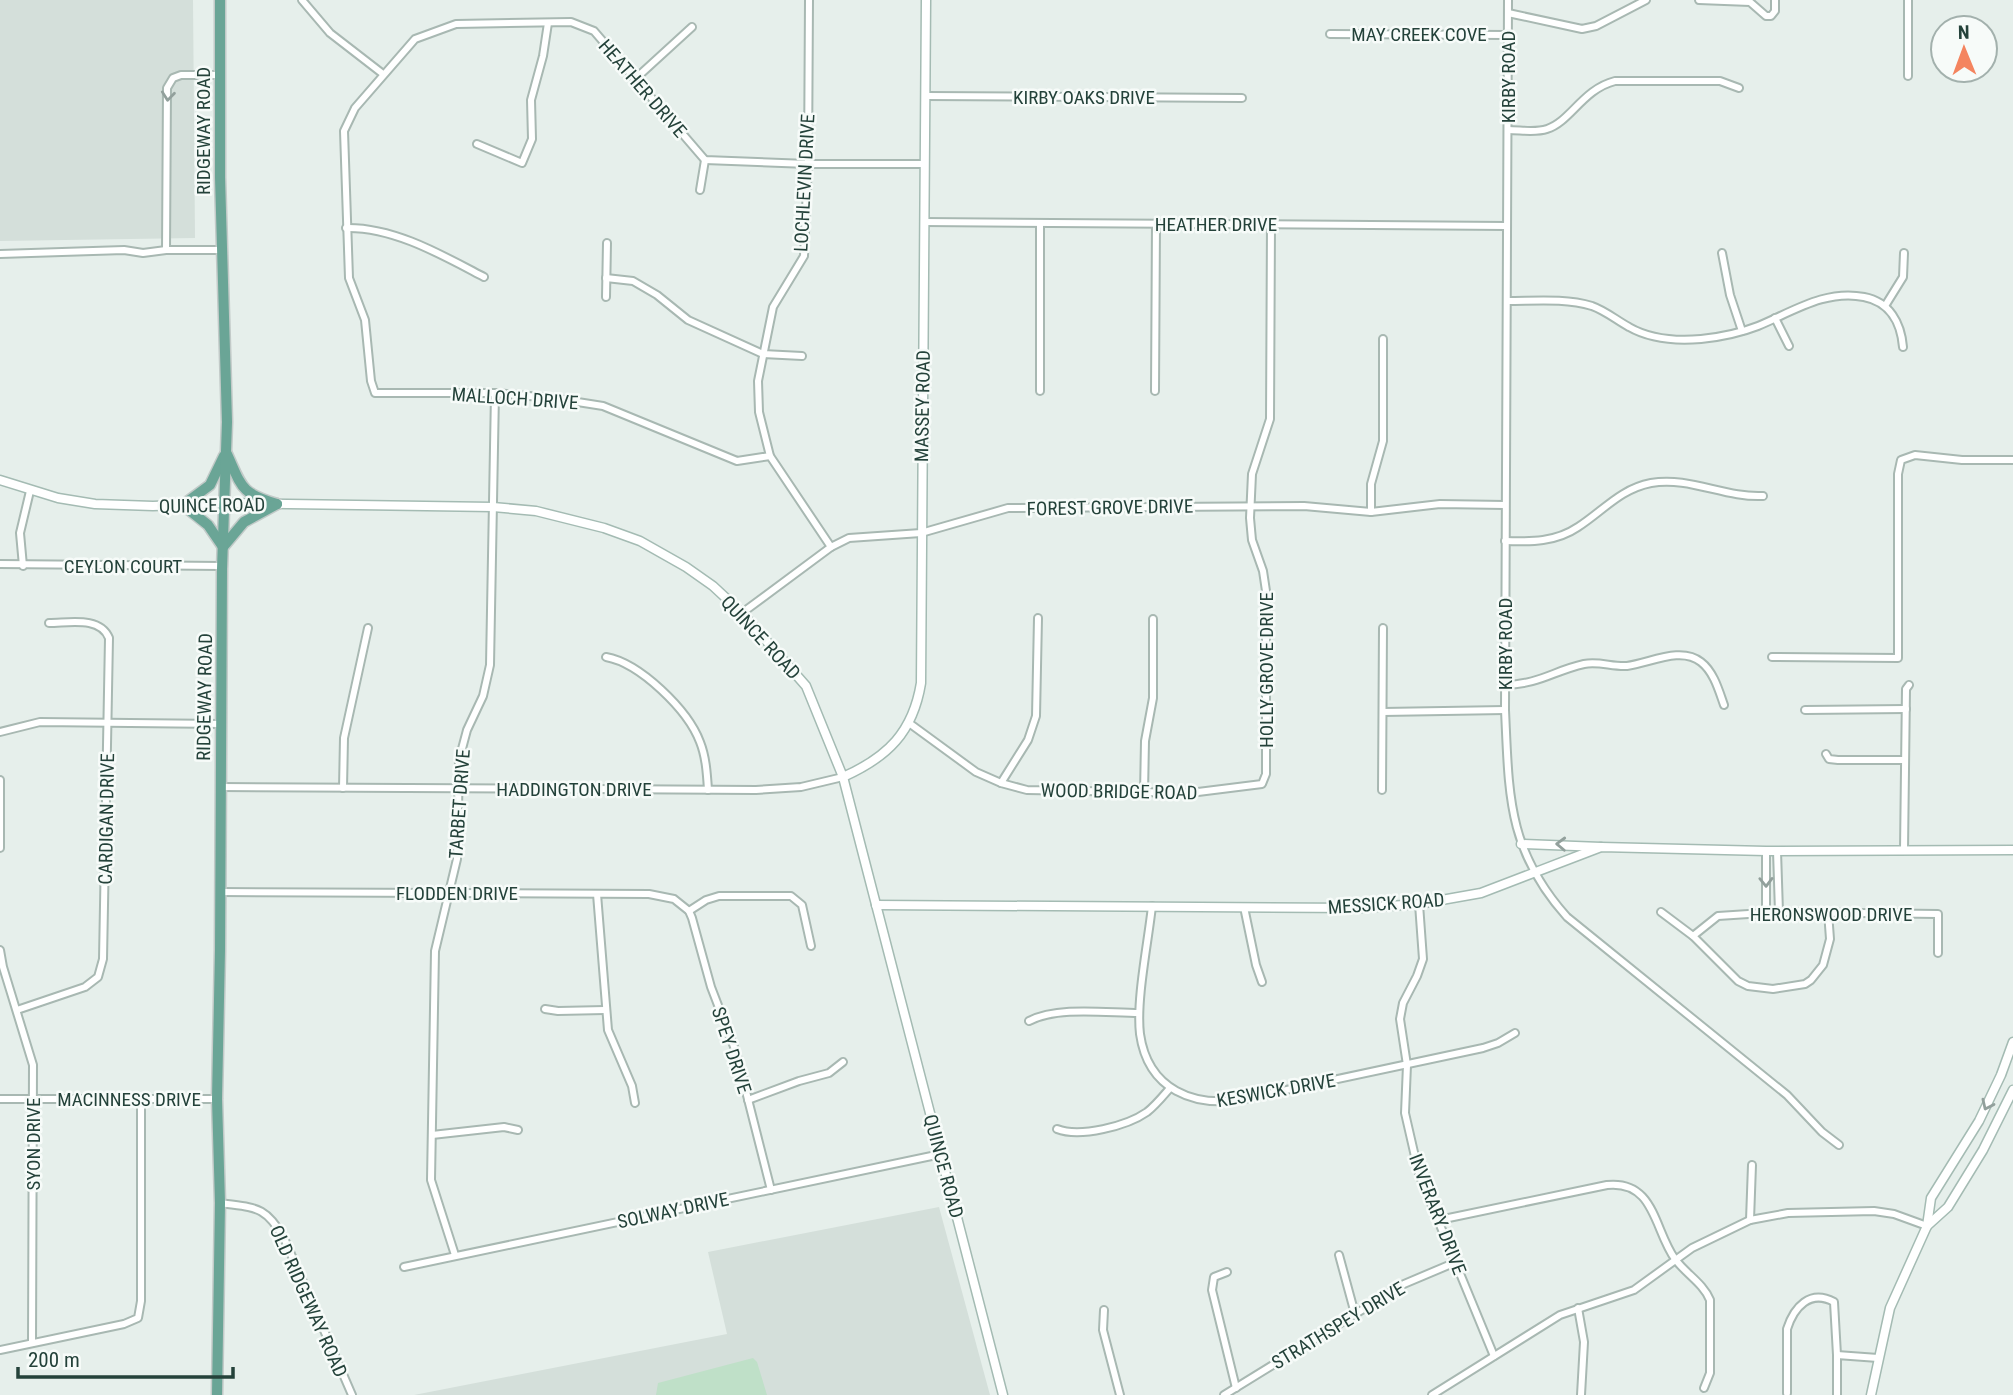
<svg xmlns="http://www.w3.org/2000/svg" width="2013" height="1395" font-family="'Roboto Condensed',sans-serif">
  <style>
    .built { fill: #d4dfda }
    .green { fill: #bfe0c8 }
    .lines { fill: none; stroke-linecap: round; stroke-linejoin: round }
    .street-casing { stroke: #a8b8b2; stroke-width: 10 }
    .secondary-casing { stroke: #a4bbb3; stroke-width: 11 }
    .primary-casing { stroke: #c2cac8; stroke-width: 13 }
    .street { stroke: #fff; stroke-width: 6 }
    .secondary { stroke: #fff; stroke-width: 8 }
    .primary { stroke: #6aa596; stroke-width: 10 }
    .oneway { stroke: #92a09c }
    .labels { text-anchor: middle; stroke-width: 5; stroke-linejoin: round; paint-order: stroke }
    .street-label { font-size: 19px; fill: #24423a; stroke: #f7fbf9 }
  </style>
  <rect width="100%" height="100%" fill="#e6efeb"/>
  <g class="built">
    <path d="M0,0H193L195,238L0,241Z"/>
    <path d="M939,1207L990,1395H414L727,1334L708,1252Z"/>
  </g>
  <path class="green" d="M753,1358L757,1362L767,1395H656L658,1383Z"/>
  <g class="lines">
    <g class="street-casing">
      <g id="street">
        <path d="M302,0L330,33L383,74"/>
        <path d="M809,0L808,164L804,256L773,307L758,381L759,412L770,456L831,547"/>
        <path d="M1508,0L1505,710C1509,794 1507,850 1567,917L1787,1095L1822,1132L1839,1145"/>
        <path d="M1699,0L1750,2L1766,16H1771L1775,11V0"/>
        <path d="M1908,0V76"/>
        <path d="M1508,13L1582,29L1596,26L1646,0"/>
        <path d="M1330,34L1508,35"/>
        <path d="M634,80L692,27"/>
        <path d="M926,96L1242,98"/>
        <path d="M1508,130C1521,130 1535,133 1547,129C1570,122 1583,89 1615,81H1720L1739,88"/>
        <path d="M477,144L522,163L532,139L531,100L543,56L548,23"/>
        <path d="M700,190L705,160"/>
        <path d="M924,222L1507,226"/>
        <path d="M346,228C394,227 442,255 484,277"/>
        <path d="M166,250L167,88L173,78L181,75H221"/>
        <path d="M1722,253L1730,295L1742,331"/>
        <path d="M0,254L124,250L143,253L166,250H222"/>
        <path d="M606,278L633,281L657,295L688,320L763,354L802,356"/>
        <path d="M606,297L607,243"/>
        <path d="M1507,301C1535,301 1565,298 1592,306C1606,311 1616,320 1629,327C1650,339 1678,341 1701,339C1721,337 1740,333 1758,326C1792,312 1826,289 1864,297C1890,302 1901,323 1903,347"/>
        <path d="M1885,306L1903,277L1904,253"/>
        <path d="M1775,318L1789,346"/>
        <path d="M1040,391V223"/>
        <path d="M1155,391L1156,223"/>
        <path d="M770,456L737,461L603,406L552,398L495,393H375L371,381L365,320L349,278L344,131L355,108L415,39L456,24L571,22L594,31L705,160L808,164H924"/>
        <path d="M1371,512V484L1383,441V339"/>
        <path d="M1505,541C1531,542 1556,542 1578,527C1603,511 1620,489 1651,483C1689,476 1725,498 1763,496"/>
        <path d="M0,564L222,566"/>
        <path d="M23,566L20,533L30,491"/>
        <path d="M742,613L831,547L849,538L921,533L1008,508L1304,506L1371,512L1440,504L1505,505"/>
        <path d="M606,657C640,663 688,710 700,742C706,757 707,774 708,790"/>
        <path d="M1772,657L1898,658V474L1901,460L1915,455L1962,460H2013"/>
        <path d="M1505,685C1540,684 1553,671 1584,664C1599,661 1612,667 1627,666C1650,663 1681,646 1701,662C1714,672 1719,691 1724,705"/>
        <path d="M1805,710L1906,709"/>
        <path d="M1383,712L1505,710"/>
        <path d="M909,723L976,772L1001,783L1027,790L1190,793L1262,784L1266,774V591L1263,571L1252,540L1250,518L1252,474L1270,419L1271,224"/>
        <path d="M0,732L40,722L221,724"/>
        <path d="M1826,754L1829,759L1838,760H1905"/>
        <path d="M0,780V848"/>
        <path d="M1001,783L1028,740L1036,716L1038,618"/>
        <path d="M220,787L756,790L801,787L843,777"/>
        <path d="M343,788L344,738L368,628"/>
        <path d="M1382,790L1383,628"/>
        <path d="M1144,793L1145,741L1153,698V619"/>
        <path d="M1904,850L1906,689L1909,685"/>
        <path d="M1766,851V913"/>
        <path d="M1777,851L1779,912"/>
        <path d="M220,892L649,894L674,899L689,911L692,918L711,987L736,1052L771,1190"/>
        <path d="M597,894L608,1030L632,1086L635,1103"/>
        <path d="M1419,904L1423,959L1417,976L1403,1003L1400,1019L1407,1065L1405,1113L1419,1174L1494,1356"/>
        <path d="M1152,906C1148,943 1136,1000 1140,1034C1148,1090 1194,1108 1244,1099L1483,1048L1498,1043L1515,1033"/>
        <path d="M1244,907L1256,965L1262,982"/>
        <path d="M689,911L706,900L719,896H791L802,905L811,946"/>
        <path d="M1661,912L1693,936L1738,981L1748,986L1773,989L1805,984L1811,980L1823,965L1830,939L1828,912"/>
        <path d="M1693,936L1718,916L1779,912L1938,914V953"/>
        <path d="M0,950L3,967L33,1065L32,1343"/>
        <path d="M545,1009L558,1011L605,1010"/>
        <path d="M17,1010L85,987L98,977L103,959L109,638C100,616 69,623 49,623"/>
        <path d="M1029,1021C1058,1006 1107,1013 1139,1013"/>
        <path d="M0,1099H217"/>
        <path d="M748,1100L799,1081L829,1073L843,1062"/>
        <path d="M1057,1129C1080,1138 1127,1126 1147,1112C1156,1105 1163,1096 1170,1088"/>
        <path d="M432,1135L504,1127L518,1130"/>
        <path d="M220,1203C255,1208 265,1205 284,1238L352,1395"/>
        <path d="M1439,1220L1607,1185C1655,1180 1654,1230 1675,1259C1686,1274 1703,1283 1710,1300V1373L1704,1388"/>
        <path d="M1750,1220L1752,1165"/>
        <path d="M455,1255L431,1180L435,951L457,859L459,760L467,730L483,696L490,665L495,393"/>
        <path d="M1339,1255L1355,1314"/>
        <path d="M404,1267L941,1154"/>
        <path d="M1227,1272L1214,1277L1212,1290L1236,1388"/>
        <path d="M1578,1308L1584,1342L1581,1395"/>
        <path d="M1104,1310L1103,1330L1120,1395"/>
        <path d="M0,1350L124,1324L138,1318L141,1301V1098"/>
        <path d="M1787,1393V1329C1794,1307 1810,1289 1834,1302L1837,1355"/>
        <path d="M1224,1395L1404,1284L1456,1262"/>
        <path d="M1432,1395L1560,1315L1634,1290L1692,1248L1750,1220L1788,1213L1874,1211L1894,1214L1927,1226"/>
        <path d="M1837,1395V1355L1878,1358"/>
      </g>
    </g>
    <g class="secondary-casing">
      <g id="secondary">
        <path d="M0,480L58,498L95,504L153,506L224,503L493,507L536,511L604,528L640,541L686,567L713,586L742,613L806,686L843,777L1003,1395"/>
        <path d="M843,777C888,757 913,732 921,683L926,0"/>
        <path d="M1521,844L1601,847"/>
        <path d="M876,905L1359,908L1419,904L1481,893L1601,847L1766,851L2013,850"/>
        <path d="M1927,1226L1948,1207L1983,1150L2013,1090"/>
        <path d="M1871,1395L1890,1308L1927,1226L1931,1198L1979,1121L2001,1075L2013,1042"/>
      </g>
    </g>
    <g class="primary-casing">
      <g id="primary">
        <path d="M227,454C242,487 240,493 277,504"/>
        <path d="M224,456L210,485L183,505L208,525L223,547L244,522L277,504"/>
        <path d="M217,1395L220,1203L217,1099L220,950L222,569L227,422L220,177V0"/>
      </g>
    </g>
    <use href="#street" class="street"/>
    <use href="#secondary" class="secondary"/>
    <use href="#primary" class="primary"/>
  </g>
  <defs><path id="oneway-chevron" d="M-2-3.5L2.5 0L-2 3.5" fill="none" stroke-width="1.6" stroke-linecap="round" stroke-linejoin="round" transform="scale(1.75)"/></defs>
  <g class="oneway">
    <use href="#oneway-chevron" transform="translate(168 96) rotate(96)"/>
    <use href="#oneway-chevron" transform="translate(1561 844) rotate(-178)"/>
    <use href="#oneway-chevron" transform="translate(1766 882) rotate(89)"/>
    <use href="#oneway-chevron" transform="translate(1987 1105) rotate(115)"/>
  </g>
  <g class="labels">
    <g class="street-label">
      <text x="1419" y="41">MAY CREEK COVE</text>
      <text transform="translate(1508 77) rotate(-90)" y="7">KIRBY ROAD</text>
      <text transform="translate(643 88) rotate(49)" y="7">HEATHER DRIVE</text>
      <text x="1084" y="104">KIRBY OAKS DRIVE</text>
      <text transform="translate(203 131) rotate(-90)" y="7">RIDGEWAY ROAD</text>
      <text transform="translate(804 183) rotate(-87)" y="7">LOCHLEVIN DRIVE</text>
      <text x="1216" y="231">HEATHER DRIVE</text>
      <text transform="translate(515 398) rotate(4)" y="7">MALLOCH DRIVE</text>
      <text transform="translate(922 406) rotate(-89)" y="7">MASSEY ROAD</text>
      <text transform="translate(212 505) rotate(-1)" y="7">QUINCE ROAD</text>
      <text transform="translate(1110 507) rotate(-1)" y="7">FOREST GROVE DRIVE</text>
      <text x="123" y="573">CEYLON COURT</text>
      <text transform="translate(761 637) rotate(47)" y="7">QUINCE ROAD</text>
      <text transform="translate(1505 644) rotate(-90)" y="7">KIRBY ROAD</text>
      <text transform="translate(1266 670) rotate(-90)" y="7">HOLLY GROVE DRIVE</text>
      <text transform="translate(204 697) rotate(-89)" y="7">RIDGEWAY ROAD</text>
      <text x="574" y="796">HADDINGTON DRIVE</text>
      <text transform="translate(1119 791) rotate(1)" y="7">WOOD BRIDGE ROAD</text>
      <text transform="translate(459 804) rotate(-86)" y="7">TARBET DRIVE</text>
      <text transform="translate(106 819) rotate(-89)" y="7">CARDIGAN DRIVE</text>
      <text x="457" y="900">FLODDEN DRIVE</text>
      <text transform="translate(1386 903) rotate(-4)" y="7">MESSICK ROAD</text>
      <text x="1831" y="921">HERONSWOOD DRIVE</text>
      <text transform="translate(732 1050) rotate(72)" y="7">SPEY DRIVE</text>
      <text transform="translate(1276 1090) rotate(-10)" y="7">KESWICK DRIVE</text>
      <text x="129" y="1106">MACINNESS DRIVE</text>
      <text transform="translate(33 1144) rotate(-90)" y="7">SYON DRIVE</text>
      <text transform="translate(944 1166) rotate(75)" y="7">QUINCE ROAD</text>
      <text transform="translate(673 1210) rotate(-12)" y="7">SOLWAY DRIVE</text>
      <text transform="translate(1438 1214) rotate(69)" y="7">INVERARY DRIVE</text>
      <text transform="translate(309 1301) rotate(66)" y="7">OLD RIDGEWAY ROAD</text>
      <text transform="translate(1338 1325) rotate(-31)" y="7">STRATHSPEY DRIVE</text>
    </g>
  </g>
  <g transform="translate(1964 49) rotate(359)"><circle r="33" fill="#f7fbf9" stroke="#a3b1ad" stroke-width="2"/>
  <path d="M0-5L12 26L0 18L-12 26Z" fill="#f4845f"/>
  <text y="-10" font-size="19" font-weight="bold" text-anchor="middle" fill="#24423a">N</text>
  </g>
  <path d="M18 1367v10h215v-10" fill="none" stroke="#24423a" stroke-width="3.5"/>
  <text x="28" y="1367" font-size="21" fill="#24423a" stroke="#f7fbf9" stroke-width="5" paint-order="stroke">200 m</text>
</svg>
